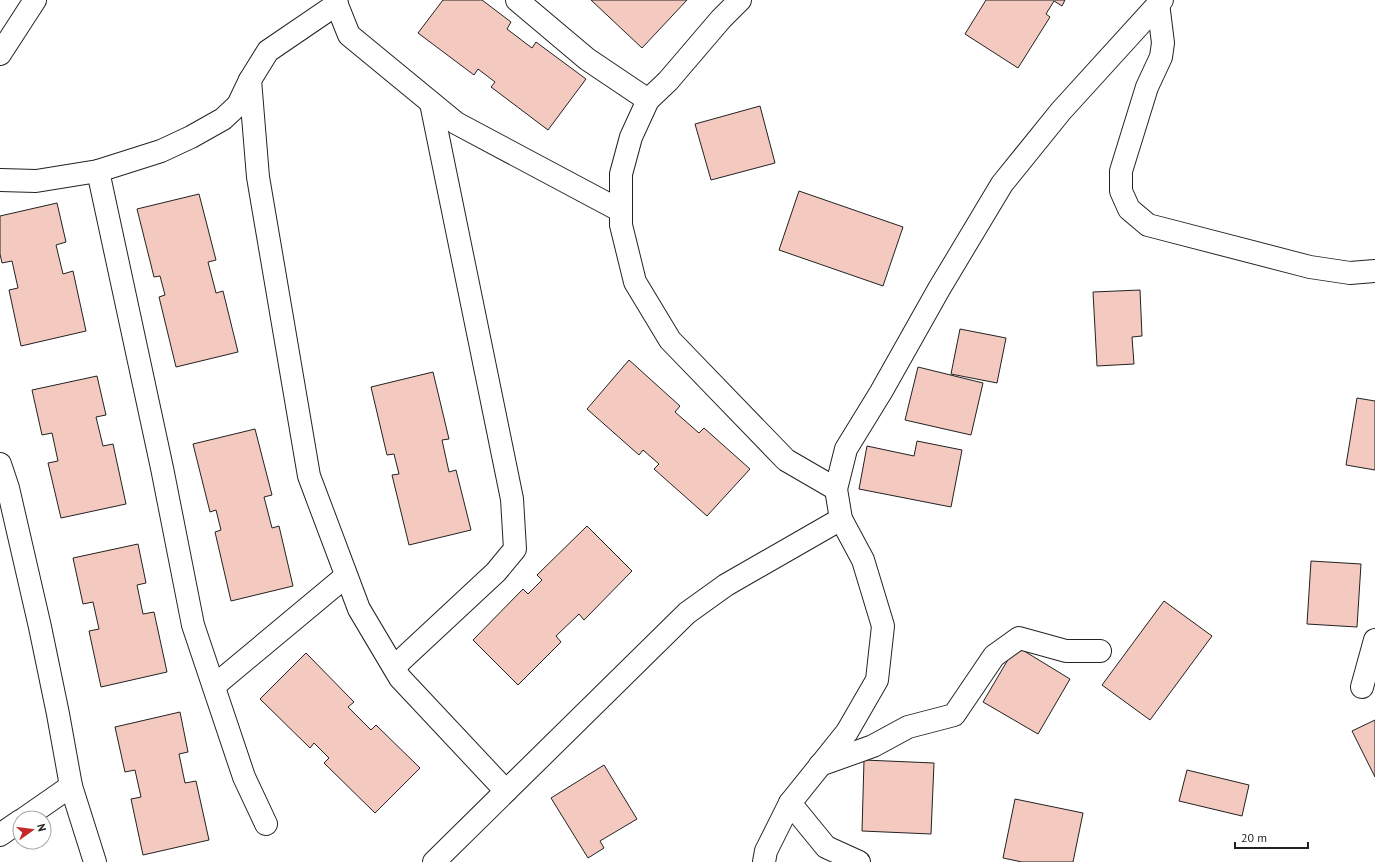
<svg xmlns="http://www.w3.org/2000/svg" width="1375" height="862" font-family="'PT Sans',sans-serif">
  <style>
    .building { fill: #f3c9c0; stroke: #222 }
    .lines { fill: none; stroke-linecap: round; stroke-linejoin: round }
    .minor-casing { stroke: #222; stroke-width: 24 }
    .minor { stroke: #fff; stroke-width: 22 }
  </style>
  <rect width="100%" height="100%" fill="#fff"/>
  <g class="building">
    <path d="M443,0H482L511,22L507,29L532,48L536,42L586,79L548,130L491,87L495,82L478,69L474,75L418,33Z"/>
    <path d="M591,0H687L642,48Z"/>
    <path d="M986,0H1065L1062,6L1054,1L1046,14L1050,17L1018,68L965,34Z"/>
    <path d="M760,106L775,163L711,180L695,124Z"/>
    <path d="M799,191L903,227L883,286L779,250Z"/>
    <path d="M199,194L216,260L208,262L216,293L223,291L238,352L176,367L159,297L165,295L160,276L154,277L137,209Z"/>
    <path d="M57,203L66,242L56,245L63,274L73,271L86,331L21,346L9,290L18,288L12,261L2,263L0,254V216Z"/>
    <path d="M1140,290L1142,336L1132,337L1134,364L1097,366L1093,292Z"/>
    <path d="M960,329L1006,338L997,383L951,374Z"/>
    <path d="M629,360L680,406L675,412L699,433L704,428L750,469L707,516L654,469L659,464L643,450L639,455L587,409Z"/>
    <path d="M918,367L983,383L971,435L905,420Z"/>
    <path d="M433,372L449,439L442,440L449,472L456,470L471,530L409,545L392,475L399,474L394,454L387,455L371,387Z"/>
    <path d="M97,376L106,415L96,417L103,446L113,444L126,504L61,518L48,463L58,461L52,433L42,435L32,390Z"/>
    <path d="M1357,398L1375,401V470L1346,465Z"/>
    <path d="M255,429L272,495L264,497L272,528L279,526L293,586L231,601L215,532L221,530L216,510L210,512L193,444Z"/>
    <path d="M917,441L962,450L951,507L859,489L867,446L914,456Z"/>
    <path d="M587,526L632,571L584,620L579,614L556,636L561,642L518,685L473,640L523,589L528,594L542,580L537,575Z"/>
    <path d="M138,544L146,583L137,585L143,614L154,612L167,672L101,687L89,631L99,629L93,602L83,604L73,558Z"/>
    <path d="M1311,561L1361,564L1357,627L1307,624Z"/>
    <path d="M1164,601L1212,636L1150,720L1102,685Z"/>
    <path d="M1016,646L1070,679L1038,734L983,702Z"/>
    <path d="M306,653L354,702L348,707L371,730L376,725L420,768L375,813L324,763L329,758L314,743L310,748L260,699Z"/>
    <path d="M180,712L188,752L179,754L185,783L196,781L209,840L143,855L131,799L141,797L135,770L125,772L115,727Z"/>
    <path d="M1375,720V777L1352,731Z"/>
    <path d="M864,760L934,763L931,834L862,831Z"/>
    <path d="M604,765L637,819L600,841L604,848L588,858L551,798Z"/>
    <path d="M1187,770L1249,785L1242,816L1179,801Z"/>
    <path d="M1015,799L1083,813L1073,862H1022L1003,858Z"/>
  </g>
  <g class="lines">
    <g class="minor-casing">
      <g id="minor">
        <path d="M335,0L349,35L456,123L621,211"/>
        <path d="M517,0L587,59L648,100"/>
        <path d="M740,0L721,19L668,81L648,100L631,137L621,174V225L635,282L670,340L786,460L836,489"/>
        <path d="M1158,3L1163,43L1161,57L1147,87L1121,171V191L1129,209L1148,225L1310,267L1350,273L1375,271"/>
        <path d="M0,54L35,0"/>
        <path d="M250,80L258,177L309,476L359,609L400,678L506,791"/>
        <path d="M98,171L162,468L193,625L244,777L266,824"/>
        <path d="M0,180L36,181L98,171L161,151L191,137L223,119L238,105L250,80L268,51L337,4"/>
        <path d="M0,464L8,488L40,627L58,714L71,786L95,862"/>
        <path d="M394,667L496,572L515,549L512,499L431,103"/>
        <path d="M214,686L346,576"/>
        <path d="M1362,687L1375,640"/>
        <path d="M820,765L873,746L908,727L954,715L994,656L1019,638L1066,651H1100"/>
        <path d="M790,803L826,847L859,862"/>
        <path d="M25,818L71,786"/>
        <path d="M0,835L20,821"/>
        <path d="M434,862L687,613L726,585L841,519"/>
        <path d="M764,862L766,851L790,803L847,732L877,680L883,626L863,560L841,519L836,489L846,449L881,392L939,289L1002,184L1061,111L1162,0"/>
      </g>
    </g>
    <use href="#minor" class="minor"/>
  </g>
  <g transform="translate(32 830) rotate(76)"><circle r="19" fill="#ffffff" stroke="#a7a7a7"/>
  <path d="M0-3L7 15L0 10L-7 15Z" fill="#c62828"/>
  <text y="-6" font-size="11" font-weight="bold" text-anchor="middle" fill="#222222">N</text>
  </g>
  <path d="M1235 842v6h73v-6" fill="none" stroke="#222222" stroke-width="2"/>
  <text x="1241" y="842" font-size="12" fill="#222222" stroke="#ffffff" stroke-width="3" paint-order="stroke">20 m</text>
</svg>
